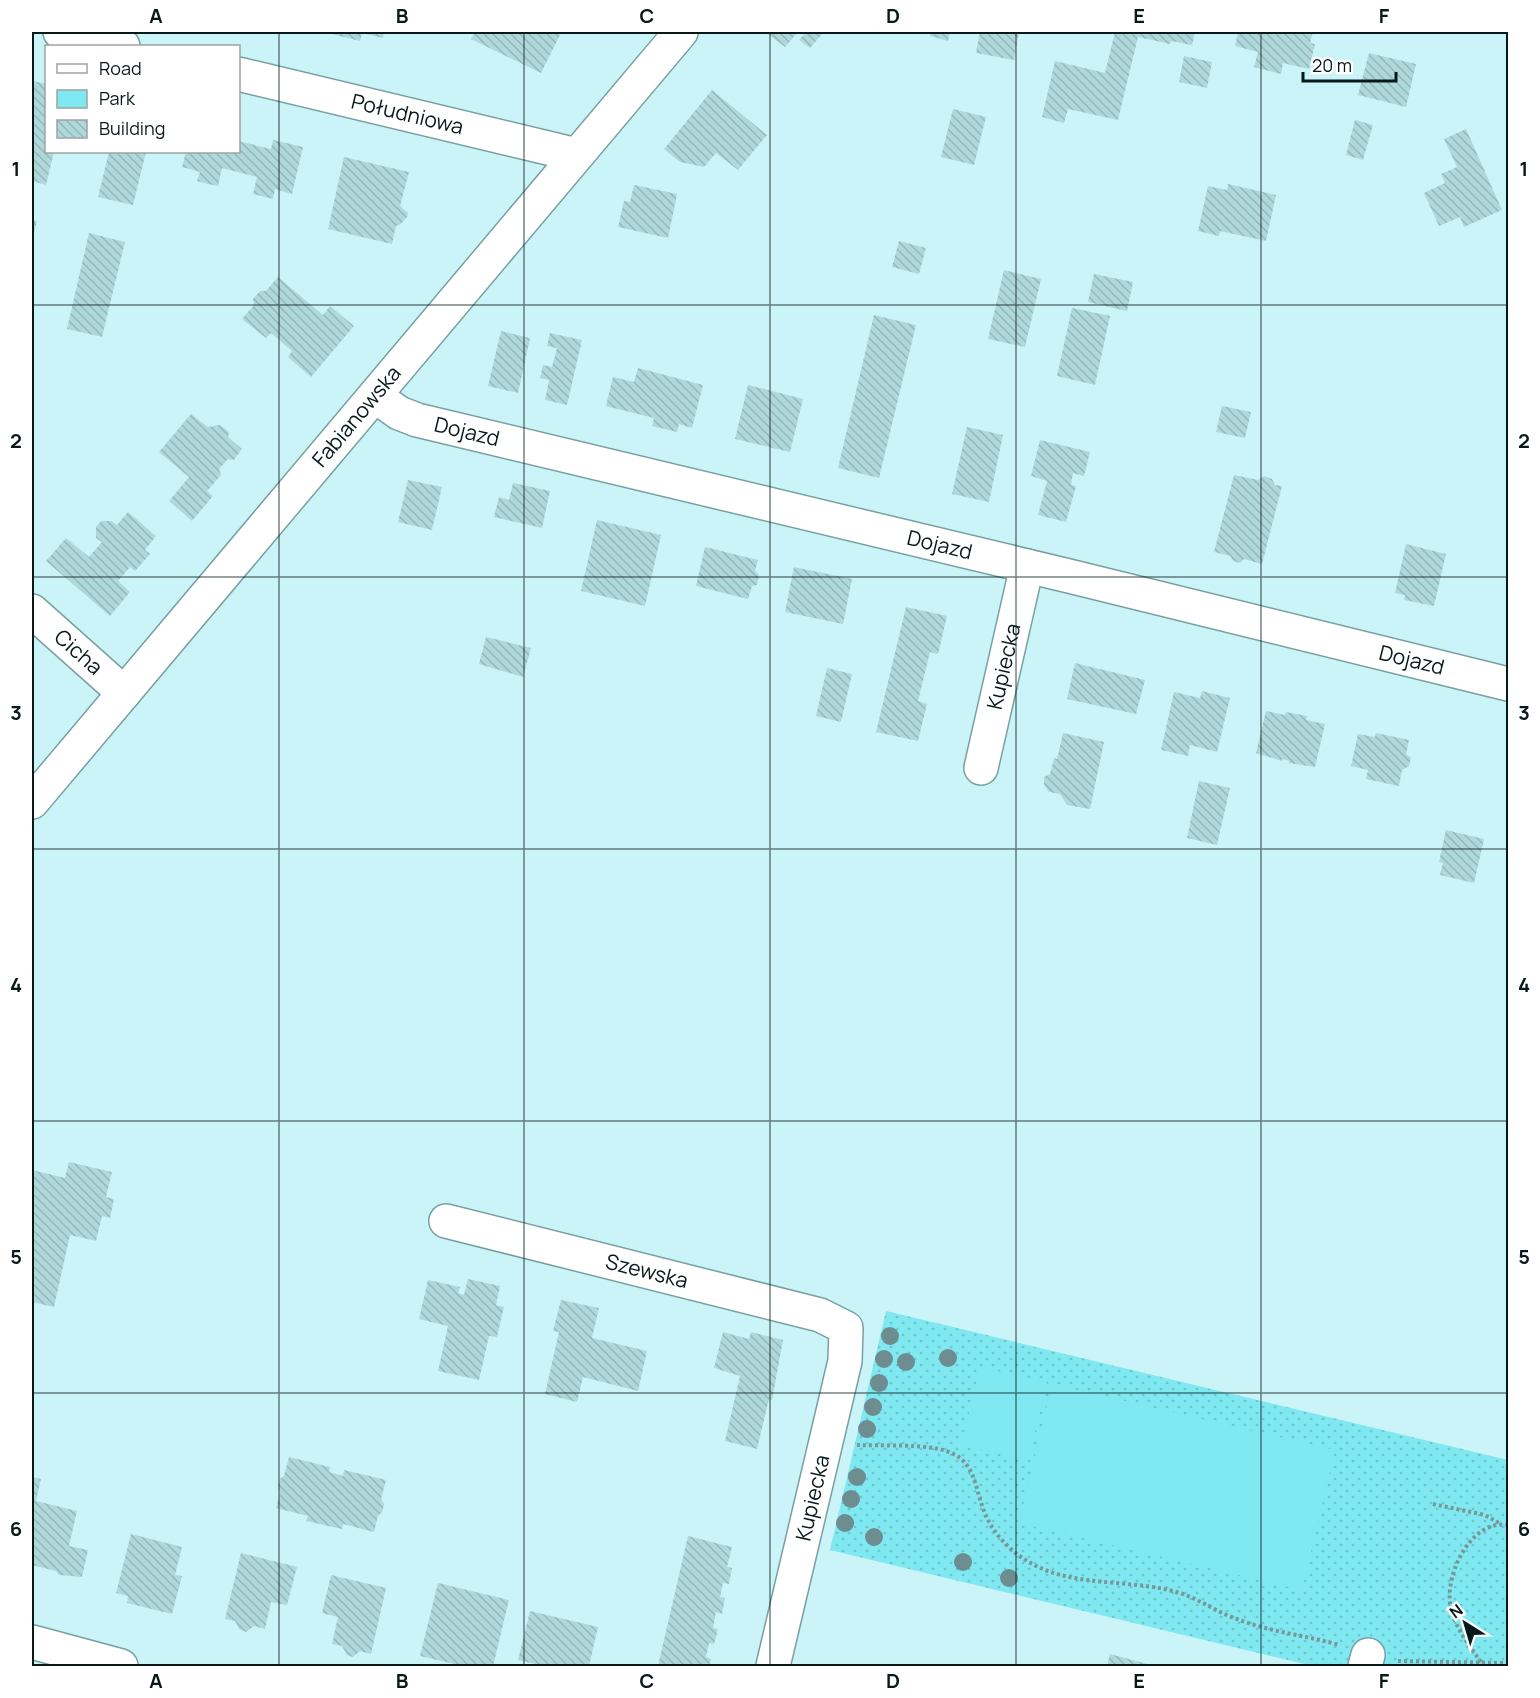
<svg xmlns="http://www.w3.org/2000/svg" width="1540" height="1698" font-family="Manrope,sans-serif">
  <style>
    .green { fill: url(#green-dots) }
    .pitch { fill: #7fe8f0 }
    .building { fill: url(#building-back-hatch) }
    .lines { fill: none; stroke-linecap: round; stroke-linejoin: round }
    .minor-casing { stroke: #78a0a3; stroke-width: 36 }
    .path { stroke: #789799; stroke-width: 4; stroke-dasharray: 3 3; stroke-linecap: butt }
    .minor { stroke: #fff; stroke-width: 33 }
    .tree { fill: #6d8d90 }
    .grid { fill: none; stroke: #09191a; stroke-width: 1.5; stroke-opacity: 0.55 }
    .labels { text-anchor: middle; stroke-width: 4.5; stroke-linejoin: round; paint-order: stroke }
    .street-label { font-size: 21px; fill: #09191a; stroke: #fff }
    .neatline { fill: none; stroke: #09191a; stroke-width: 2 }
    .grid-label { font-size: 20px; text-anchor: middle; font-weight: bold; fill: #09191a }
  </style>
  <defs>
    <pattern id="green-dots" width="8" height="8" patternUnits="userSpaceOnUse" patternTransform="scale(1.5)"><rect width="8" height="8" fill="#7fe8f0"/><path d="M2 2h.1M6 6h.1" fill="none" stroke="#6cc6cd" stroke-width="1.8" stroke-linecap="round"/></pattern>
    <pattern id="building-back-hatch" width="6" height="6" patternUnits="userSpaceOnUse" patternTransform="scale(1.5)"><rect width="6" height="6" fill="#afd8db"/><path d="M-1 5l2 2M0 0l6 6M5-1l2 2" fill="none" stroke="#95b9bb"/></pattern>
  </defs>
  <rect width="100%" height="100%" fill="#caf4f7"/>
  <path class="green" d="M886,1311L1508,1460V1666H1313L830,1550Z"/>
  <g class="pitch">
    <path d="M980,1367L1047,1383L1028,1461L961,1445Z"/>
    <path d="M1052,1384L1335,1450L1302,1590L1019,1523Z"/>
  </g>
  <g class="building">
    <path d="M333,32H384L383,38L362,33L360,41L332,34Z"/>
    <path d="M475,32H558L561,33L541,73L471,39Z"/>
    <path d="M765,32H798L785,47Z"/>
    <path d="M806,32L823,33L810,48L799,40Z"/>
    <path d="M931,32H950L948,41L930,36Z"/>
    <path d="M980,32H1019L1014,60L976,53Z"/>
    <path d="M1115,32H1195L1192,45L1171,41L1170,44L1138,37L1118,120L1068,109L1064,123L1042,117L1055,61L1105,73Z"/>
    <path d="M1238,32H1313L1310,43L1315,44L1309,69L1283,63L1281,74L1254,67L1258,52L1235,46Z"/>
    <path d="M1369,53L1416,64L1406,107L1358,95Z"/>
    <path d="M1184,56L1212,62L1207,88L1179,82Z"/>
    <path d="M33,81L46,84V152H54L46,185L32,181Z"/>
    <path d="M712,90L767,135L738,170L716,153L704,167L680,162L664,149Z"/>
    <path d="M953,109L986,117L974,165L941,157Z"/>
    <path d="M1355,120L1373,125L1363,160L1346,155Z"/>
    <path d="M1466,129L1502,210L1464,227L1460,217L1439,226L1424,193L1445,183L1441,174L1457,167L1444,139Z"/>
    <path d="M273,140L303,147L292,194L275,189L273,199L253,194L257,177L222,168L218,186L208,184L197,181L200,172L182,167L186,152H238V141L271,149Z"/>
    <path d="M109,152H146L133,205L98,197Z"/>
    <path d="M344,157L409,172L400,206L408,213L407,217L401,224L396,226L392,244L328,229Z"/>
    <path d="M1228,184L1276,195L1266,241L1220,231L1219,236L1198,231L1208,186L1227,190Z"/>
    <path d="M634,185L677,194L668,238L618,227L624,201L630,202Z"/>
    <path d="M32,220L37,221L32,240Z"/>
    <path d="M89,233L125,242L102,337L67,329Z"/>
    <path d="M899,241L926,248L919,274L892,267Z"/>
    <path d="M1004,270L1041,279L1025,347L988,339Z"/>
    <path d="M1094,274L1133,282L1127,311L1088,302Z"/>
    <path d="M278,277L323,315L330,306L354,326L311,377L288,357L292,351L271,333L266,338L242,319L254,305L253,299L260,291H266Z"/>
    <path d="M1072,308L1110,316L1095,385L1057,376Z"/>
    <path d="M874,315L916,325L879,478L838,468Z"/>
    <path d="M501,331L530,338L518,393L488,386Z"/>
    <path d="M550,333L582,340L567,405L545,400L549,380L540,378L543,365L552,367L557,348L547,346Z"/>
    <path d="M638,368L703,385L692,428L679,424L677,432L652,426L654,418L606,406L613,377L634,382Z"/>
    <path d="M748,385L803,399L790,452L735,439Z"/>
    <path d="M1222,406L1251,412L1245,438L1216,432Z"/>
    <path d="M191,414L208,427L220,425L229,432L228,437L242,449L234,460L228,459L219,469L221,475L207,491L213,496L192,521L169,501L189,477L159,452Z"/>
    <path d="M967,427L1003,435L989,502L952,494Z"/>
    <path d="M1040,440L1090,452L1084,476L1073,473L1071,485L1076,486L1066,522L1038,515L1047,481L1031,476Z"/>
    <path d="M1234,475L1258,480L1264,476L1272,479L1275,485L1282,486L1262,564L1244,559L1240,563L1233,561L1230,556L1214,552Z"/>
    <path d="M408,480L442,487L432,530L398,522Z"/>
    <path d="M513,483L550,491L542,528L494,517L499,497L509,500Z"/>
    <path d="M128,512L156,536L145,550L150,554L135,571L130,567L118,581L130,592L110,616L46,561L66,538L89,557L102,542L96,538V527L101,521H111L117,525Z"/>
    <path d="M597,520L661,535L645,606L581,591Z"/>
    <path d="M1406,544L1446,554L1434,606L1404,600L1405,595L1395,593Z"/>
    <path d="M705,547L758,560L755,571L759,575L757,585L752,586L748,599L696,586Z"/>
    <path d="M794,567L852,579L843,624L785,612Z"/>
    <path d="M906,607L947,616L938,654L930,652L918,701L927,704L918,741L876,732Z"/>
    <path d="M486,637L531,648L523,677L479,664Z"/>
    <path d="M1075,663L1145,680L1136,714L1067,699Z"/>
    <path d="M827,668L852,674L841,722L816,716Z"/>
    <path d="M1202,691L1230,698L1217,752L1190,745L1188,756L1161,750L1174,692L1200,698Z"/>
    <path d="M1266,711L1285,715L1286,712L1307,716L1306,720L1325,724L1315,767L1289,763V761L1282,759V761L1256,753Z"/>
    <path d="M1063,733L1104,742L1090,809L1067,805L1060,794L1049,792L1044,785V777L1050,774L1054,758L1057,759Z"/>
    <path d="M1376,733L1409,740L1406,754L1411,758L1409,766L1402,770L1399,786L1366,779L1368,770L1351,766L1358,734L1375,737Z"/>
    <path d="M1199,781L1230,788L1217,845L1187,838Z"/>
    <path d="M1446,830L1484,839L1474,883L1440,875L1443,863L1439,862Z"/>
    <path d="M69,1162L112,1172L106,1197L114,1199L110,1218L102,1216L96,1241L70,1235L54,1307L32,1302V1170L65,1178Z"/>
    <path d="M468,1279L500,1286L496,1305L504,1307L497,1337L489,1336L479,1380L438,1371L448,1326L419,1319L428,1280L460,1287L458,1293L464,1295Z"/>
    <path d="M561,1300L599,1308L592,1338L647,1351L638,1391L583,1377L577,1402L545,1394L559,1332L553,1331Z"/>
    <path d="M723,1332L749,1339L751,1332L783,1340L772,1400L769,1399L757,1449L725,1441L740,1376L714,1368Z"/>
    <path d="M289,1457L330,1467L329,1472L343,1476L344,1470L386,1480L381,1499L384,1504L382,1512L378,1516L374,1532L343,1524L342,1529L306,1521L308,1516L276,1508L280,1493L278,1487L280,1479L284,1476Z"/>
    <path d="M32,1477L41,1479L36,1501L77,1511L69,1546L88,1550L82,1577L59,1575L56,1571L32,1565Z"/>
    <path d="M131,1534L182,1547L175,1575L182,1576L172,1614L127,1603L128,1596L116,1593Z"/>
    <path d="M688,1536L732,1547L727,1567L732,1568L729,1584L723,1583L720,1597L725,1598L722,1614L716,1612L713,1628L718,1629L714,1644L709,1643L706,1657L711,1659L709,1666H658Z"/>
    <path d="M241,1553L297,1567L287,1605L271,1602L265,1629L254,1626L246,1632L239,1629L235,1621L225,1619Z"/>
    <path d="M331,1575L386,1588L371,1654L360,1651L353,1657L347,1655L342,1646L332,1644L338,1617L322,1613Z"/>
    <path d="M438,1583L509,1600L493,1666H463L420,1656Z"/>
    <path d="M530,1611L598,1627L589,1666H544L518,1660Z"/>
    <path d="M1110,1654L1155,1666H1107Z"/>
  </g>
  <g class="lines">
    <g class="minor-casing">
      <g id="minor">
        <path d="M60,32L123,46"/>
        <path id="s1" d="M238,74L577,155"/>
        <path id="s2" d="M375,396L399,413L417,420L1073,577L1508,684"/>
        <path id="s3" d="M32,611L124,693"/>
        <path id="s4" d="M981,768L1027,566"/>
        <path id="s5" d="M32,802L681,32"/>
        <path id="s6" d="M446,1221L820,1315L846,1328L845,1361L773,1666"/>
        <path d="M32,1642L121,1666"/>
        <path d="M1365,1666L1368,1655"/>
      </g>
    </g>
    <g class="path">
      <path d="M857,1445C883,1446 914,1444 939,1449C976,1457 973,1483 984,1511C990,1529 1008,1549 1024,1559C1071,1590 1132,1577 1183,1594C1202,1601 1219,1613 1237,1619C1270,1632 1305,1635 1339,1645"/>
      <path d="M1433,1504L1485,1515L1499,1523"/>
      <path d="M1398,1661L1508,1663"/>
      <path d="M1481,1662C1469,1645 1456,1629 1451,1609C1443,1577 1470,1519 1508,1525"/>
    </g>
    <use href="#minor" class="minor"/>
  </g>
  <g class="tree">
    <circle cx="890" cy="1336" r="9"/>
    <circle cx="948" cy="1358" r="9"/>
    <circle cx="884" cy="1359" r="9"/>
    <circle cx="906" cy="1362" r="9"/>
    <circle cx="879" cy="1383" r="9"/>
    <circle cx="873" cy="1407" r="9"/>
    <circle cx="867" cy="1429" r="9"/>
    <circle cx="857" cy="1477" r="9"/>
    <circle cx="851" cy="1499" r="9"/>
    <circle cx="845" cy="1523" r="9"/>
    <circle cx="874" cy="1537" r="9"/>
    <circle cx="963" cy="1562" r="9"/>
    <circle cx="1009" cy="1578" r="9"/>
  </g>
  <path class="grid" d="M279,32V1666M524,32V1666M770,32V1666M1016,32V1666M1261,32V1666M32,305H1508M32,577H1508M32,849H1508M32,1121H1508M32,1393H1508"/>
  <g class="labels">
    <g class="street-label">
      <text dy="7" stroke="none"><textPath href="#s1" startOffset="174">Południowa</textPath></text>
      <text dy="7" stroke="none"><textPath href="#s5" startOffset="504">Fabianowska</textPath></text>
      <text dy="7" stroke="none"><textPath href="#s2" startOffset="100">Dojazd</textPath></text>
      <text dy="7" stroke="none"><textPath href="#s2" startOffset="586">Dojazd</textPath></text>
      <text dy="7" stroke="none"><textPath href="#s3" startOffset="62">Cicha</textPath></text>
      <text dy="7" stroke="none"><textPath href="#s2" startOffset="1072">Dojazd</textPath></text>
      <text dy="7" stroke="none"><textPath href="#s4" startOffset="104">Kupiecka</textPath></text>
      <text dy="7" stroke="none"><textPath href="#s6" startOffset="207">Szewska</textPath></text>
      <text transform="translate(813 1498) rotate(-77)" y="7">Kupiecka</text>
    </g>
  </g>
  <rect width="1540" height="1698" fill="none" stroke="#ffffff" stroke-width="66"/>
  <rect x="45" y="45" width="195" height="108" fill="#ffffff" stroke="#9da3a3" stroke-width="1.5"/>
  <rect x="57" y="64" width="30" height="9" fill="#ffffff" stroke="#9da3a3" stroke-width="1.5"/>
  <text x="99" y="75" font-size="18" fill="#09191a">Road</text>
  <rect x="57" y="90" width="30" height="18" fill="#7fe8f0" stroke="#9da3a3" stroke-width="1.5"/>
  <text x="99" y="105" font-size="18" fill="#09191a">Park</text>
  <rect x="57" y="120" width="30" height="18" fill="url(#building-back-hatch)" stroke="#9da3a3" stroke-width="1.5"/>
  <text x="99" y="135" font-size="18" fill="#09191a">Building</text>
  <g transform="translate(1465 1623) rotate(323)" stroke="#ffffff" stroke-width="4.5" paint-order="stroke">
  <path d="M0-4.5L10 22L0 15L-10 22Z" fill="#09191a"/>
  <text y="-9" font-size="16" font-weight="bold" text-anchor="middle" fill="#09191a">N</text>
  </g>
  <path d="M1303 72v9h93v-9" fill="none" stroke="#09191a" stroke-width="3"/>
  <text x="1312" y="72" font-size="18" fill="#09191a" stroke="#ffffff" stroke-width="4.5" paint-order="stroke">20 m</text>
  <rect x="33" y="33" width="1474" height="1632" class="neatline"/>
  <g class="grid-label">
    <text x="156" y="23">A</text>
    <text x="402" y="23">B</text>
    <text x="647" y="23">C</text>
    <text x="893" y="23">D</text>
    <text x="1139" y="23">E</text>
    <text x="1384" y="23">F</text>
    <text x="16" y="176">1</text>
    <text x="1524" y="176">1</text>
    <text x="16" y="448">2</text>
    <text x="1524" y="448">2</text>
    <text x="16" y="720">3</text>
    <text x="1524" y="720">3</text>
    <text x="16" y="992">4</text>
    <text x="1524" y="992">4</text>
    <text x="16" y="1264">5</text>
    <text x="1524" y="1264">5</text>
    <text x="16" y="1536">6</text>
    <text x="1524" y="1536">6</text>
    <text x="156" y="1688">A</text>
    <text x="402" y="1688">B</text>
    <text x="647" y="1688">C</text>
    <text x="893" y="1688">D</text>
    <text x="1139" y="1688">E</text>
    <text x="1384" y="1688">F</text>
  </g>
</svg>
